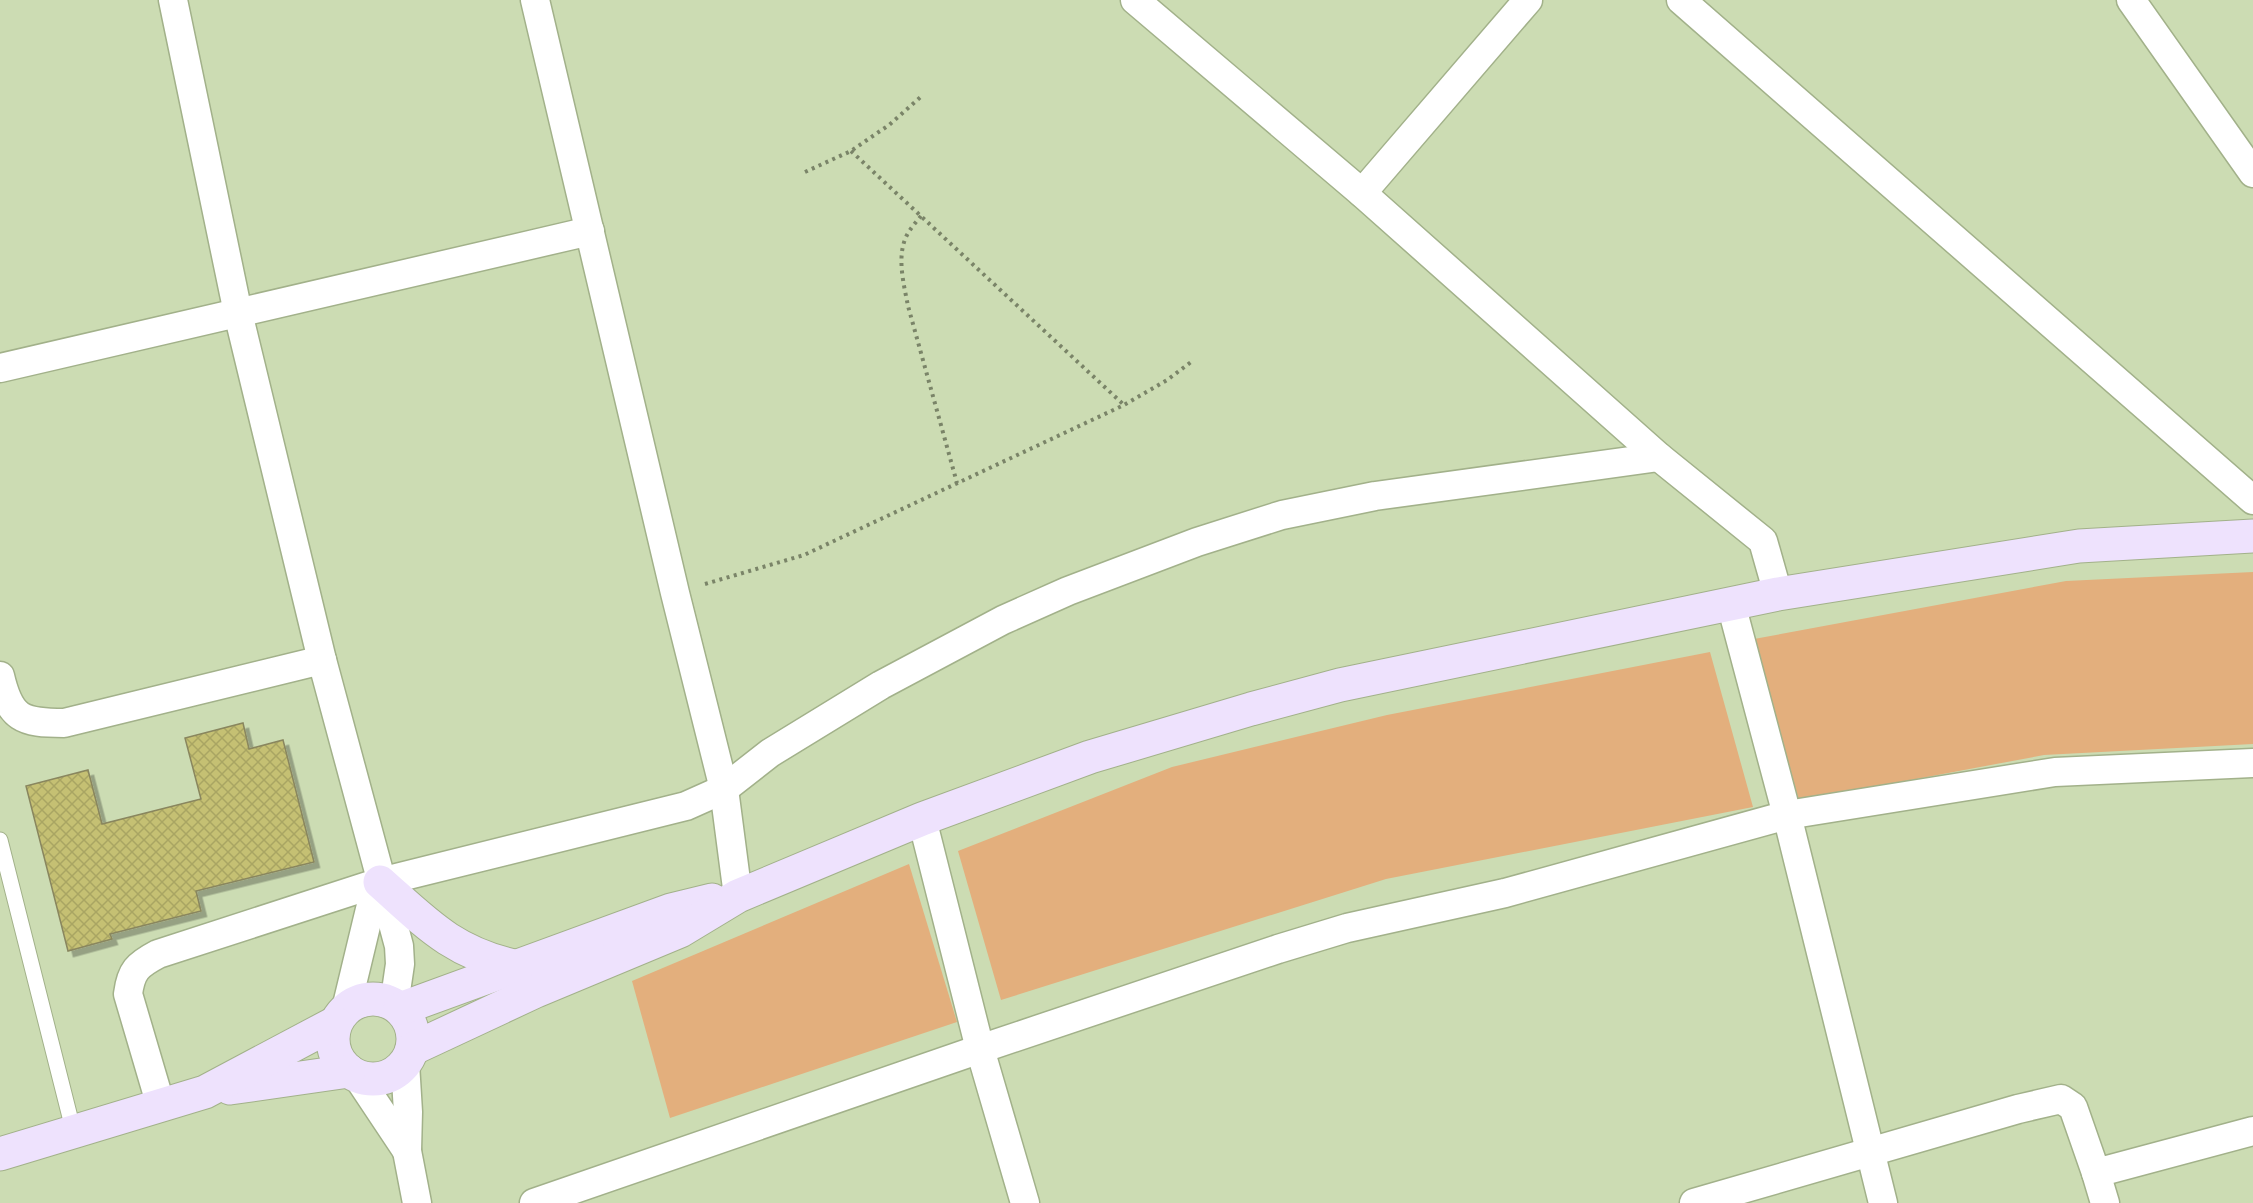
<svg xmlns="http://www.w3.org/2000/svg" width="2253" height="1203" font-family="'Crimson Pro',serif">
  <style>
    .park { fill: #e3af7d }
    .building { fill: url(#building-cross-hatch); stroke: #89865e; stroke-width: 1.5; filter: url(#shadow) }
    .lines { fill: none; stroke-linecap: round; stroke-linejoin: round }
    .lane-casing { stroke: #a2b18a; stroke-width: 17 }
    .street-casing { stroke: #a2b18a; stroke-width: 31 }
    .secondary-casing { stroke: #a2b18a; stroke-width: 35 }
    .path { stroke: #7a8468; stroke-width: 4; stroke-dasharray: 3 4.5; stroke-linecap: butt }
    .lane { stroke: #fff; stroke-width: 15 }
    .street { stroke: #fff; stroke-width: 28 }
    .secondary { stroke: #eee2fd; stroke-width: 33 }
  </style>
  <defs>
    <pattern id="building-cross-hatch" width="8" height="8" patternUnits="userSpaceOnUse" patternTransform="scale(1.5)"><rect width="8" height="8" fill="#c5c073"/><path d="M0 0l8 8M0 8l8-8" fill="none" stroke="#a9a563"/></pattern>
    <filter id="shadow"><feDropShadow dx="5.5" dy="5.5" stdDeviation="0" flood-color="#0004"/></filter>
  </defs>
  <rect width="100%" height="100%" fill="#ccdcb3"/>
  <g class="park">
    <path d="M2253,572V744L2044,755L1799,801L1754,639L2066,581Z"/>
    <path d="M1710,652L1753,807L1386,879L1001,1000L958,851L1172,767L1387,715Z"/>
    <path d="M909,864L957,1022L670,1118L632,981Z"/>
  </g>
  <path class="building" d="M243,723L249,749L283,740L314,862L196,891L201,911L110,934L112,939L68,951L26,786L88,770L102,824L201,799L185,738Z"/>
  <g class="lines">
    <g class="lane-casing">
      <path id="lane" d="M0,840L74,1133"/>
    </g>
    <g class="street-casing">
      <g id="street">
        <path d="M173,0L238,313L322,660L399,946L400,964L394,1005"/>
        <path d="M535,0L675,593L724,789L738,896"/>
        <path d="M1135,0L1362,193L1659,457L1763,541L1778,594"/>
        <path d="M1681,0L2253,500"/>
        <path d="M2131,0L2253,173"/>
        <path d="M1362,193L1528,0"/>
        <path d="M0,368L590,231"/>
        <path d="M1731,604L1787,815L1883,1203"/>
        <path d="M0,676C10,719 22,723 64,723L322,660"/>
        <path d="M922,819L980,1049L1025,1203"/>
        <path d="M346,1009L371,905L380,882"/>
        <path d="M405,1063L408,1112L407,1151L417,1203"/>
        <path d="M357,1076L407,1151"/>
        <path d="M161,1106L128,994C131,971 137,965 158,954L380,882L686,806L724,789L770,753L881,685L1003,620L1068,591L1197,542L1282,515L1375,496L1659,457"/>
        <path d="M2096,1173L2105,1203"/>
        <path d="M534,1203L980,1049L1278,949L1347,928L1505,893L1787,815L2055,772L2253,763"/>
        <path d="M1694,1203L2018,1109L2061,1099L2073,1107L2096,1173L2253,1131"/>
      </g>
    </g>
    <g class="secondary-casing">
      <g id="secondary">
        <path d="M380,882C426,923 452,952 514,966"/>
        <circle cx="373" cy="1039" r="40"/>
        <path d="M400,1009L671,910L712,900"/>
        <path d="M412,1049L536,991L680,931L738,896L922,819L1090,757L1251,709L1340,685L1778,594L2079,546L2253,536"/>
        <path d="M230,1088L349,1071"/>
        <path d="M0,1154L205,1092L335,1023"/>
      </g>
    </g>
    <g class="path">
      <path d="M851,151L1124,405"/>
      <path d="M805,172L851,151L889,125L923,95"/>
      <path d="M921,216C916,222 910,229 907,235C896,256 904,285 908,306L957,483"/>
      <path d="M705,584L804,555L1124,405L1167,380L1191,362"/>
    </g>
    <use href="#lane" class="lane"/>
    <use href="#street" class="street"/>
    <use href="#secondary" class="secondary"/>
  </g>
</svg>
